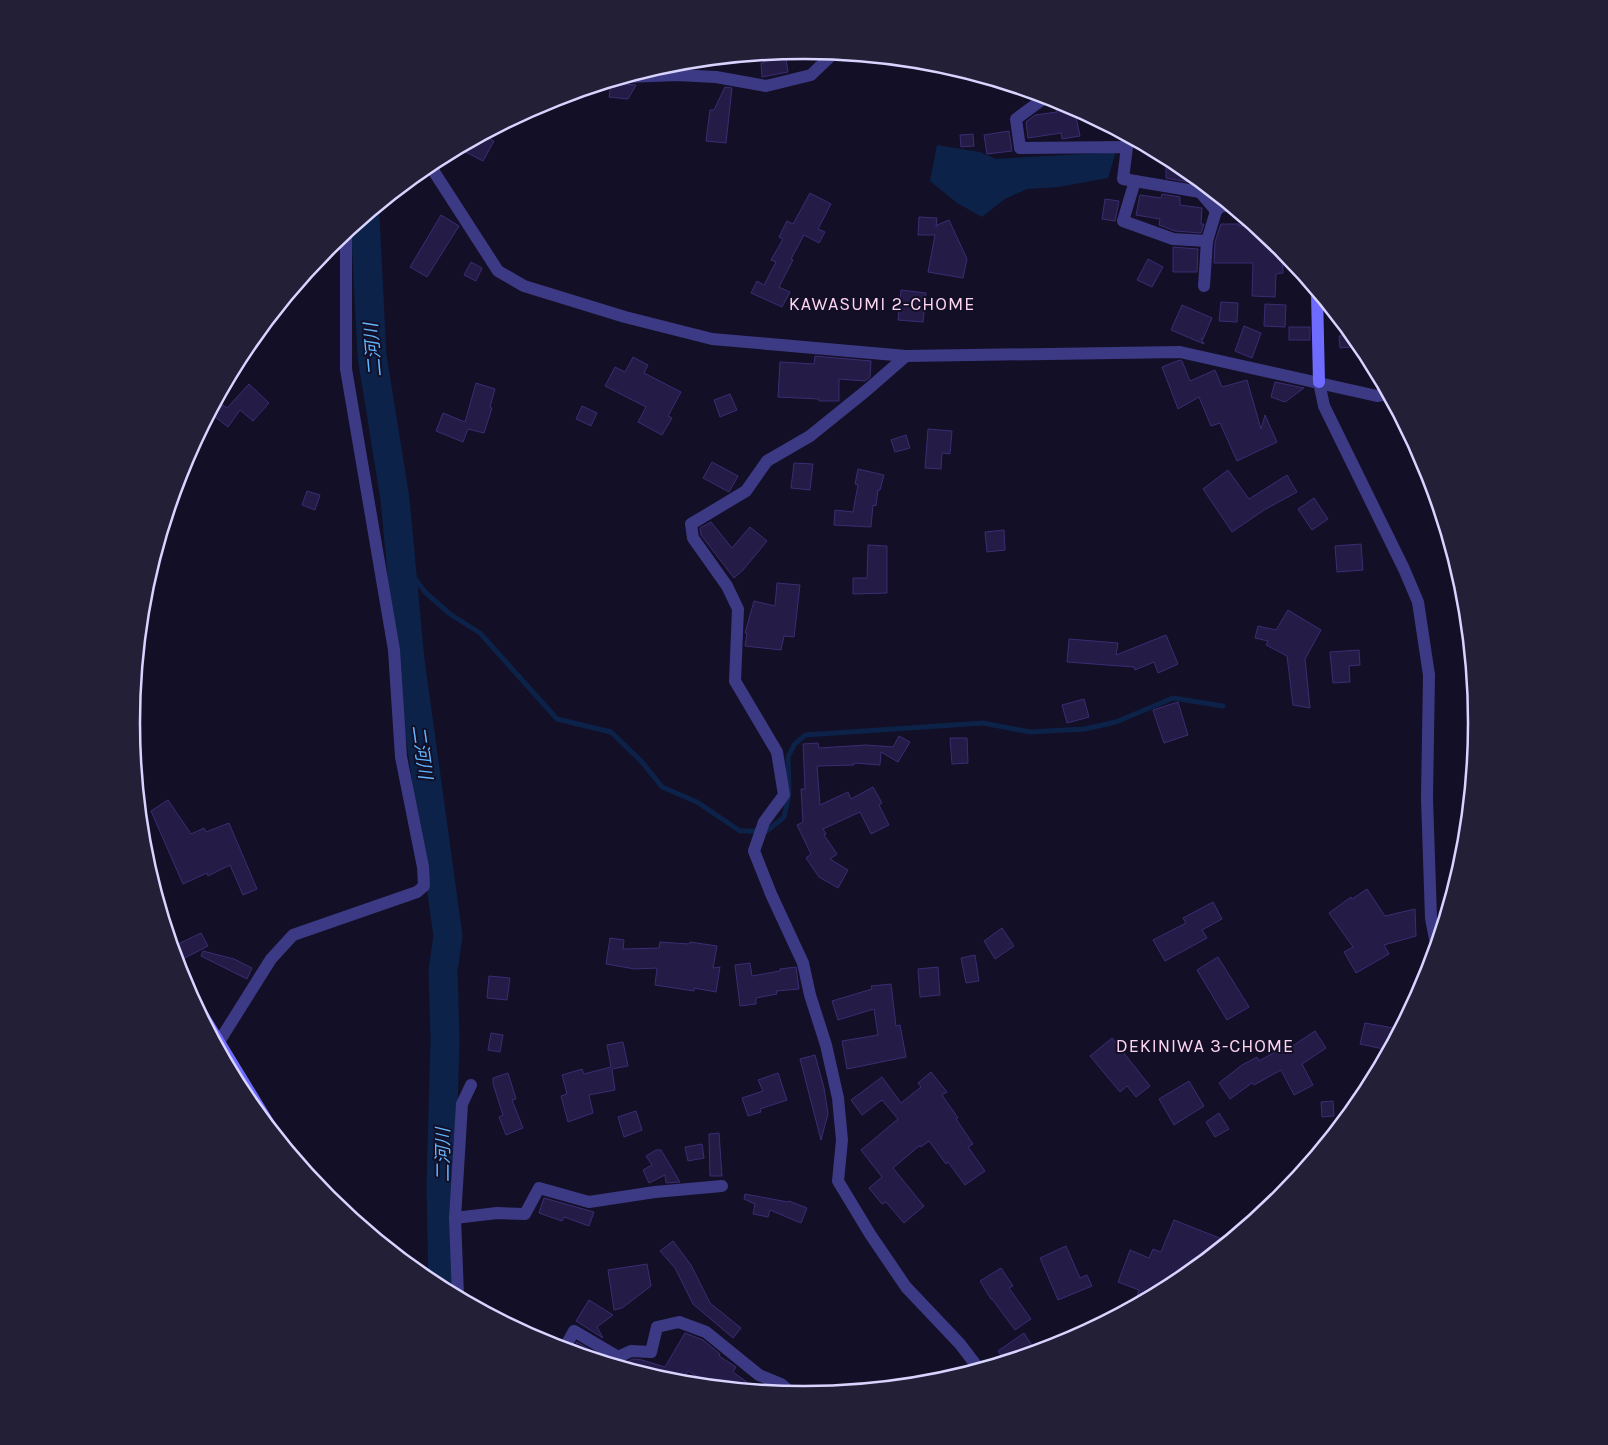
<svg xmlns="http://www.w3.org/2000/svg" width="1608" height="1445" font-family="Karla,'Noto Sans JP',sans-serif">
  <style>
    .water { fill: #0c2248 }
    .lines { fill: none; stroke-linecap: round; stroke-linejoin: round }
    .stream { stroke: #0c2248; stroke-width: 5 }
    .river { stroke: #0c2248; stroke-width: 29 }
    .building { fill: #241b47; stroke: #3b2d73 }
    .street { stroke: #3d3a85; stroke-width: 12 }
    .secondary { stroke: #6f6bff; stroke-width: 12 }
    .labels { text-anchor: middle; stroke-width: 4; stroke-linejoin: round; paint-order: stroke }
    .neighbourhood-label { font-size: 18px; letter-spacing: 1px; fill: #ffd6f0; stroke: #130f26 }
    .water-label { font-size: 18px; font-style: italic; fill: #62b6ff; stroke: #130f26 }
    .rim { fill: none; stroke: #d9d4ff; stroke-width: 2.5 }
  </style>
  <rect width="100%" height="100%" fill="#130f26"/>
  <path class="water" d="M937,145L980,152L996,159L1116,152L1108,178L1059,187L1027,189L1005,199L982,217L957,203L930,181Z"/>
  <g class="lines">
    <path class="stream" d="M401,560L425,592L450,614L480,633L557,719L611,732L642,762L662,787L697,802L740,831H767L784,817L789,794L788,757L794,745L805,735L983,723L1030,732L1084,729L1116,722L1173,698L1223,706"/>
    <path class="river" d="M365,217L372,356L395,499L410,660L448,936L443,970L445,1039L441,1186L443,1288"/>
  </g>
  <g class="building">
    <path d="M785,52L788,72L762,77L761,63H764V54Z"/>
    <path d="M619,79L624,84L636,85L628,99L609,97L611,82Z"/>
    <path d="M725,87L732,88L726,143L706,141L710,110H714Z"/>
    <path d="M1054,99L1084,113L1076,117L1080,136L1062,139L1061,133L1028,138L1026,122L1035,115L1057,112L1052,102Z"/>
    <path d="M1009,131L1012,151L987,154L984,135Z"/>
    <path d="M973,134L974,146L961,147L960,135Z"/>
    <path d="M483,135L494,141L483,161L458,148Z"/>
    <path d="M1166,157L1178,164L1199,181L1187,182L1166,178Z"/>
    <path d="M810,193L831,204L818,229L825,232L819,243L804,235L791,259L793,260L779,287L790,292L782,307L751,293L757,281L764,285L776,262L771,260L783,239L779,237L787,221L793,224Z"/>
    <path d="M1162,194L1180,197V205L1202,208L1201,224H1204L1201,233L1175,231L1159,225L1160,219L1136,215L1140,195L1161,198Z"/>
    <path d="M1105,199L1119,201L1115,221L1102,219Z"/>
    <path d="M441,215L459,226L427,277L410,267Z"/>
    <path d="M919,217L937,218L936,227L937,225L949,220L967,259L963,278L928,272L935,235H918Z"/>
    <path d="M1221,224H1239V226L1252,224L1282,250L1283,273L1276,274L1275,297L1252,296L1253,263H1214L1215,242Z"/>
    <path d="M1173,247L1198,249L1197,272H1173Z"/>
    <path d="M1148,259L1163,267L1152,287L1137,280Z"/>
    <path d="M471,262L482,268L476,281L464,275Z"/>
    <path d="M901,290L926,293L923,322L898,320Z"/>
    <path d="M1221,302L1238,303L1237,322L1219,321Z"/>
    <path d="M1265,304L1286,305L1285,327L1264,326Z"/>
    <path d="M1182,305L1212,318L1203,339L1201,338L1204,344L1171,330Z"/>
    <path d="M1244,326L1261,333L1252,358L1235,351Z"/>
    <rect x="1289" y="327" width="21" height="13"/>
    <path d="M1352,335L1361,346L1340,348L1339,336Z"/>
    <path d="M815,356L871,361L870,377L865,381L839,379V401H819V399L778,397L780,362L814,364Z"/>
    <path d="M633,357L648,365L644,373L681,392L668,416L672,418L662,435L638,422L646,407L605,386L615,367L625,372Z"/>
    <path d="M1180,360L1182,361L1190,381L1215,370L1222,387L1247,380L1261,429L1265,415L1277,442L1237,461L1220,423L1211,426L1199,397L1178,409L1162,367Z"/>
    <path d="M1275,382L1304,388L1285,402L1271,397Z"/>
    <path d="M476,383L495,389L490,407L492,408L484,433L468,429L463,442L436,431L443,413L465,422Z"/>
    <path d="M249,384L269,403L253,421L240,410L228,427L214,416L223,405L227,408Z"/>
    <path d="M730,394L737,410L720,417L714,400Z"/>
    <path d="M582,406L597,413L591,426L576,419Z"/>
    <path d="M928,429L952,431L950,454L942,453L941,469L925,468Z"/>
    <path d="M906,435L910,448L895,452L891,440Z"/>
    <path d="M712,462L738,476L729,492L703,478Z"/>
    <path d="M794,463L813,464L810,490L791,488Z"/>
    <path d="M858,469L884,475L880,490H878L876,506L873,505L871,527L834,525L835,510L853,512L858,485L855,484Z"/>
    <path d="M1228,470L1249,499L1287,475L1297,492L1264,510L1232,532L1203,489Z"/>
    <path d="M307,491L320,495L315,510L302,505Z"/>
    <path d="M1314,498L1328,519L1312,530L1298,509Z"/>
    <path d="M711,522L732,548L750,527L767,541L743,570L734,578L701,535L700,528Z"/>
    <path d="M1004,530L1005,550L987,552L985,532Z"/>
    <path d="M1361,544L1363,570L1337,572L1335,546Z"/>
    <path d="M868,545L887,546V593L853,594V578H867Z"/>
    <path d="M777,583L800,585L794,637L784,636L781,650L745,646L747,633H745L754,601L775,606Z"/>
    <path d="M1288,610L1321,630L1305,659L1310,708L1293,705L1287,656L1266,645L1268,641L1255,638L1258,626L1276,630Z"/>
    <path d="M1166,635L1178,664L1158,673L1154,662L1135,670L1134,667L1067,662L1069,639L1118,643L1116,655Z"/>
    <path d="M1359,650L1360,665L1349,666L1350,682L1333,683L1330,652Z"/>
    <path d="M1084,699L1089,717L1067,723L1062,705Z"/>
    <path d="M1178,702L1188,735L1164,743L1153,710Z"/>
    <path d="M899,736L910,742L898,762L881,752L880,765L854,763V765L817,766L820,805L848,792L851,799L873,787L882,803L879,805L889,825L871,834L860,812L823,829L826,834L824,835L837,854L830,859L848,870L838,888L819,877L806,858L811,854L797,825L803,822L801,789H805L803,744L818,743L819,748L866,745L893,747Z"/>
    <path d="M950,738H967L968,763L952,764Z"/>
    <path d="M168,800L191,834L204,828L206,832L229,823L257,889L243,895L230,865L208,876L207,873L183,884L151,811Z"/>
    <path d="M1367,889L1385,916L1415,909L1416,936L1384,945L1389,954L1356,973L1344,952L1353,947L1329,913L1351,897L1352,899Z"/>
    <path d="M1213,902L1222,919L1202,930L1207,938L1165,961L1153,940L1186,923L1183,918Z"/>
    <path d="M1002,928L1014,946L995,959L984,941Z"/>
    <path d="M201,933L208,946L181,960L174,946Z"/>
    <path d="M610,938L624,940L623,949L659,948L660,942L689,944L690,942L717,946L713,968L720,967L716,992L694,988V991L655,985L657,968L635,969L606,964Z"/>
    <path d="M203,951L234,959L252,968L247,979L201,956Z"/>
    <path d="M975,955L979,981L966,983L961,958Z"/>
    <path d="M1218,957L1249,1007L1227,1020L1197,970Z"/>
    <path d="M750,963L752,976L780,971V969L796,967L799,989L776,991L777,994L756,998V1004L740,1006L735,965Z"/>
    <path d="M938,967L940,995L920,997L918,969Z"/>
    <path d="M489,976L510,978L507,1000L487,998Z"/>
    <path d="M891,984L896,1026L900,1025L906,1057L847,1069L842,1041L878,1035L874,1009L838,1020L832,1001L872,989L871,986Z"/>
    <path d="M1365,1023L1399,1029L1388,1050L1360,1044Z"/>
    <path d="M1315,1031L1326,1048L1302,1064L1313,1085L1294,1095L1281,1070L1254,1085L1252,1083L1230,1099L1219,1083L1242,1065L1257,1057L1259,1061L1289,1044L1291,1047Z"/>
    <path d="M491,1033L503,1035L500,1052L488,1050Z"/>
    <path d="M1112,1038L1150,1086L1136,1097L1127,1086L1120,1092L1090,1056Z"/>
    <path d="M623,1042L628,1066L612,1069L615,1090L589,1095L593,1113L568,1122L561,1096L567,1094L562,1075L582,1069L584,1074L611,1067L607,1045Z"/>
    <path d="M815,1055L824,1088L828,1114L821,1140L800,1059Z"/>
    <path d="M931,1072L947,1092L942,1095L958,1118L956,1119L973,1144L968,1147L985,1171L965,1185L948,1162L946,1164L929,1141L921,1147L919,1146L893,1168L924,1206L904,1223L886,1202L882,1204L869,1188L882,1177L861,1150L898,1119L882,1100L862,1115L851,1100L882,1077L901,1103L921,1087L918,1083Z"/>
    <path d="M508,1073L516,1099L512,1100L523,1128L506,1135L499,1117L503,1115L493,1084V1078Z"/>
    <path d="M778,1073L787,1100L760,1109L761,1112L748,1116L742,1098L763,1091L758,1080Z"/>
    <path d="M1189,1081L1204,1106L1174,1125L1159,1099Z"/>
    <path d="M1333,1101L1334,1116L1322,1117L1321,1102Z"/>
    <path d="M636,1111L642,1130L624,1137L618,1117Z"/>
    <path d="M1219,1113L1229,1129L1215,1137L1206,1122Z"/>
    <path d="M719,1133L722,1176H710L709,1134Z"/>
    <path d="M702,1144L704,1158L688,1161L685,1147Z"/>
    <path d="M656,1150H661L680,1182L666,1183L665,1175L649,1183L643,1170L652,1165L646,1156Z"/>
    <path d="M745,1194L788,1202L789,1201L807,1208L801,1223L770,1210L768,1217L753,1214L755,1204L744,1199Z"/>
    <path d="M544,1198L594,1212L589,1226L564,1217L562,1221L539,1213Z"/>
    <path d="M1174,1220L1227,1241L1177,1282L1145,1299L1137,1296L1139,1290L1118,1282L1130,1250L1149,1258L1153,1249L1161,1252Z"/>
    <path d="M673,1241L691,1265L710,1303L741,1328L733,1338L693,1304L675,1268L660,1251Z"/>
    <path d="M1066,1246L1080,1278L1087,1275L1092,1286L1058,1300L1040,1258Z"/>
    <path d="M647,1264L651,1286L622,1308L614,1310L608,1270Z"/>
    <path d="M1001,1268L1013,1286L1009,1288L1031,1319L1015,1330L992,1299H991L980,1281Z"/>
    <path d="M589,1300L613,1315L597,1327L603,1338L576,1321Z"/>
    <path d="M685,1333L703,1340L720,1354L719,1356L736,1367L733,1372L759,1391L714,1386L688,1371L680,1383L625,1368L627,1362L633,1359L642,1360L665,1367Z"/>
    <path d="M1024,1333L1034,1349L1026,1355L1005,1361L998,1351Z"/>
    <path d="M577,1342L594,1352L592,1357L573,1349Z"/>
  </g>
  <g class="lines">
    <g class="street">
      <path d="M627,77L676,75L716,77L766,86L811,75L834,53"/>
      <path d="M1046,97L1016,119L1020,148L1127,147L1123,179L1135,181L1123,221L1173,239L1207,241"/>
      <path d="M428,166L431,167L498,271L524,286L625,317L712,339L906,356L1180,352L1377,396L1387,394"/>
      <path d="M1135,181L1200,192L1216,211"/>
      <path d="M1204,286L1207,241L1216,211L1221,206H1230"/>
      <path d="M906,356L867,390L810,436L767,461L746,491L691,524L693,538L727,586L738,609L735,681L777,752L784,795L764,822L754,851L771,894L803,963L810,995L826,1045L838,1098L842,1140L838,1181L870,1234L906,1287L960,1344L979,1369"/>
      <path d="M1319,382L1324,406L1404,569L1418,602L1429,675L1427,798L1431,918L1436,944"/>
      <path d="M217,1045L271,959L293,935L417,892L424,886L423,867L401,757L394,650L346,369V233"/>
      <path d="M455,1218L497,1213L525,1214L539,1188L589,1202L655,1192L722,1186"/>
      <path d="M458,1296L455,1218L462,1104L471,1085"/>
      <path d="M564,1349L574,1331L618,1357L631,1351L651,1352L657,1327L679,1322L706,1332L759,1375L781,1384L793,1394"/>
    </g>
    <g class="secondary">
      <path d="M1317,293L1319,382"/>
      <path d="M200,1011L272,1129"/>
    </g>
  </g>
  <g class="labels">
    <g class="neighbourhood-label">
      <text x="882" y="310">KAWASUMI 2-CHOME</text>
      <text x="1205" y="1052">DEKINIWA 3-CHOME</text>
    </g>
    <g class="water-label">
      <text transform="translate(373 350) rotate(-95)" y="6">二河川</text>
      <text transform="translate(422 752) rotate(82)" y="6">二河川</text>
      <text transform="translate(443 1155) rotate(-90)" y="6">二河川</text>
    </g>
  </g>
  <path d="M0 0H1608V1445H0ZM803 59H805A663 663 0 0 1 1468 722V723A663 663 0 0 1 805 1386H803A663 663 0 0 1 140 723V722A663 663 0 0 1 803 59Z" fill="#231f37" fill-rule="evenodd"/>
  <path class="rim" d="M803 59H805A663 663 0 0 1 1468 722V723A663 663 0 0 1 805 1386H803A663 663 0 0 1 140 723V722A663 663 0 0 1 803 59Z"/>
</svg>
